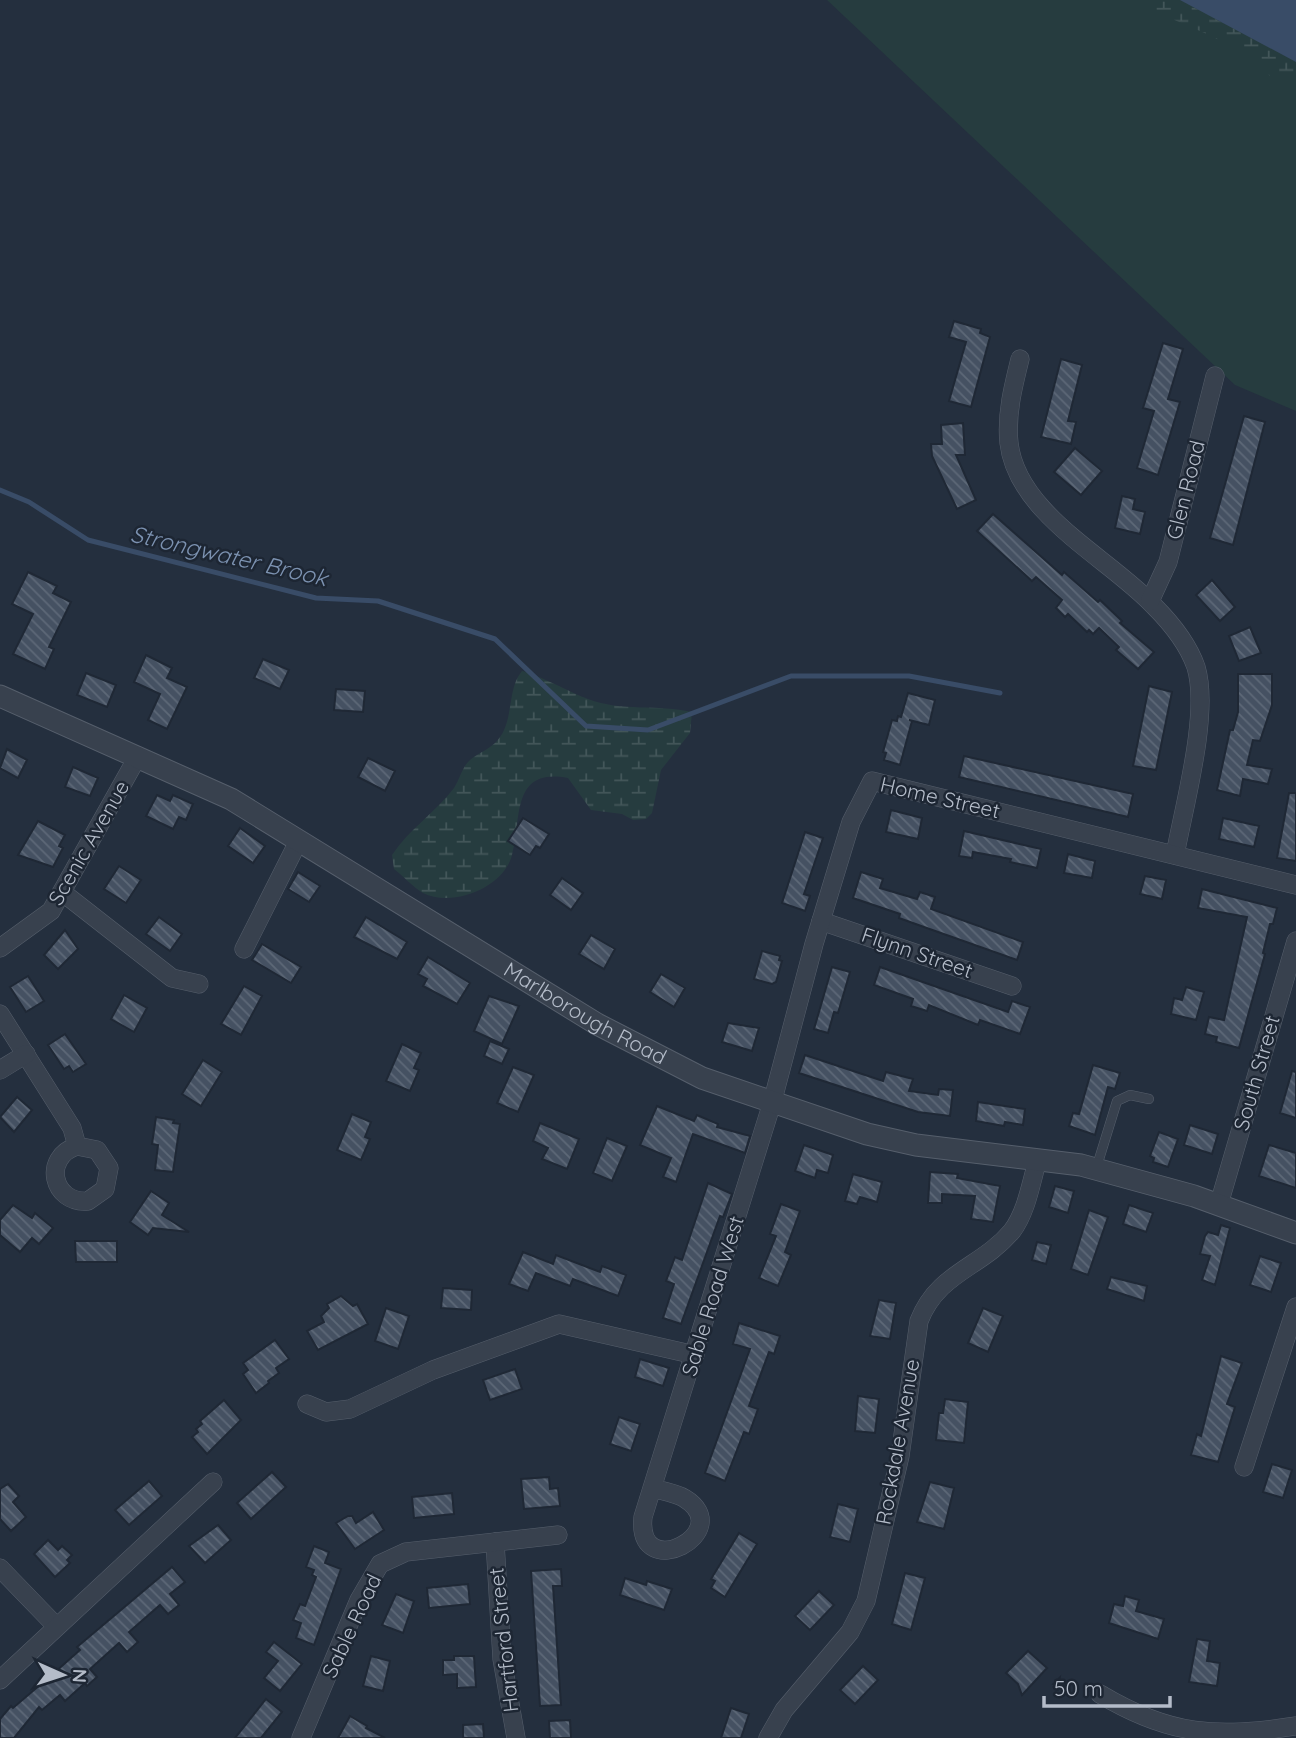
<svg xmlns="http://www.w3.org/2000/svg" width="1296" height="1738" font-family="Quicksand,sans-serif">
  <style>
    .green { fill: #263c3f }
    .wetland { fill: url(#wetland-marsh) }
    .water { fill: #394c67 }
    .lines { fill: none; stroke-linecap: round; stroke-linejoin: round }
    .stream { stroke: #394c67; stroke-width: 5 }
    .building { fill: url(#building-back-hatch); stroke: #1f2835; stroke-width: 2 }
    .service-casing { stroke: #565f6c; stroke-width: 10 }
    .minor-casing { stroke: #565f6c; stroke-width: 19 }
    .tertiary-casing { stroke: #565f6c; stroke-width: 23 }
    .service { stroke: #38414e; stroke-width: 9 }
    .minor { stroke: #38414e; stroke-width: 18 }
    .tertiary { stroke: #38414e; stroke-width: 21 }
    .labels { text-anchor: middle; stroke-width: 5; stroke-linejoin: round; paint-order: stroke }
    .street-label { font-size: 21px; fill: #b4bcc9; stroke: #1d2633 }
    .water-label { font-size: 23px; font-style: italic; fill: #7c92b1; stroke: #1d2633 }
  </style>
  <defs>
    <pattern id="wetland-marsh" width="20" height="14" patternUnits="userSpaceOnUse" patternTransform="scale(1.75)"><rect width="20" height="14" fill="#263c3f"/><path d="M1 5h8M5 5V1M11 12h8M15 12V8" fill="none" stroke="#435659"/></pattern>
    <pattern id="building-back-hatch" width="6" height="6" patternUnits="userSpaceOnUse" patternTransform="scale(1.75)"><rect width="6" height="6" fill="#455162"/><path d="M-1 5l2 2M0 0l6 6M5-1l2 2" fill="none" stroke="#5d6877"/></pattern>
  </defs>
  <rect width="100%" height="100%" fill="#242f3e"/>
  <path class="green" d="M827,0H1296V411L1235,385Z"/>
  <g class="wetland">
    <path d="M1129,0H1180L1296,62V88C1274,86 1264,68 1247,56C1211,32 1168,19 1129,0Z"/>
    <path d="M522,671C532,672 574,694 588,699C622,712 657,704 692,712L690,733L661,770L652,813L646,819L633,820L622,814L591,810L568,778C510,767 522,820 512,855C504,887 453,908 423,893C413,887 403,876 394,869L392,855C409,829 435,813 454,788C460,779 462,767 470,760C478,753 490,749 497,741C515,721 506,690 522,671Z"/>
  </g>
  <path class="water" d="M1180,0H1296V62Z"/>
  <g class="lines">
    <path class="stream" d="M0,490L29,502L88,540L316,598L378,601L495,639L586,726L648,730L791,676H909L1000,693"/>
  </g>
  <g class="building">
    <path d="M954,321L981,329L980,333L990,337L971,407L949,401L966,342L949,337Z"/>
    <path d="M1163,343L1183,349L1168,399L1180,402L1158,475L1137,468L1154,411L1143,408Z"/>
    <path d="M1061,359L1082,365L1068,421L1076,422L1071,444L1041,437Z"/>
    <path d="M1244,416L1265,422L1233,545L1210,538Z"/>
    <path d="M963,423L965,455H956L976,500L957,509L932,456L931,444H942L941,425Z"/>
    <path d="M1075,448L1102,471L1081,495L1054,472Z"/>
    <path d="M1122,496L1135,499L1133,509L1145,512L1140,534L1115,528Z"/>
    <path d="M993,514L1062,575L1064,572L1098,602L1100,600L1122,621L1120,623L1154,652L1138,669L1116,650L1119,647L1099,628L1093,634L1089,630L1087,632L1068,614L1065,617L1056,608L1062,600L1036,577L1032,581L977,531Z"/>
    <path d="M28,572L57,586L53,593L71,602L49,647L54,649L45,669L13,654L33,614L12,604Z"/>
    <path d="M1212,580L1235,607L1220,621L1196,595Z"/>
    <path d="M1250,627L1261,653L1239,661L1229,636Z"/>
    <path d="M146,655L172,668L167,678L187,687L167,729L148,720L160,694L134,682Z"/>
    <path d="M263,659L289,670L280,689L254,678Z"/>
    <path d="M86,673L116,685L107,707L77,695Z"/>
    <path d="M1238,674H1272V705L1260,741L1253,740L1247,765L1272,769L1268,784L1243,779L1240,796L1217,790L1230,730H1233L1238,712Z"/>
    <path d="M1149,686L1172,692L1156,770L1133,766Z"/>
    <path d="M336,689L365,691L363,712L334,710Z"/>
    <path d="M908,693L935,700L929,725L909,720L912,721L900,765L884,760L886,753L883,752L892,720L897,721L898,716L901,717Z"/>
    <path d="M7,749L27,760L18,778L0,768Z"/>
    <path d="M964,756L1133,794L1128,817L959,777Z"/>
    <path d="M368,758L395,771L385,791L358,777Z"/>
    <path d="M73,767L98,778L90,796L65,787Z"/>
    <path d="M1289,793H1296V861L1277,858Z"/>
    <path d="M157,795L170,801L173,795L193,804L186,820L179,817L173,829L146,816Z"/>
    <path d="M891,810L922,818L918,839L886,832Z"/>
    <path d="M523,818L549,834L540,848L536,846L530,855L508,841Z"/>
    <path d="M1223,818L1259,826L1254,847L1219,839Z"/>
    <path d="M38,821L65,835L59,846L63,848L53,867L18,855Z"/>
    <path d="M240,828L265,846L253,863L228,846Z"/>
    <path d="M964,831L1041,849L1037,868L1010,862L1011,859L973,852L972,858L959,856Z"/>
    <path d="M805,832L823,838L804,894L810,896L805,911L782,903Z"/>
    <path d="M1068,854L1095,861L1092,878L1064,873Z"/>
    <path d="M119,866L141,880L126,903L104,889Z"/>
    <path d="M298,872L320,886L309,902L288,889Z"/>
    <path d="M861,872L883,879L880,888L917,899L920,892L935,897L931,909L1023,942L1017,960L924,927L899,918L900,914L853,898Z"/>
    <path d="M1145,876L1166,880L1162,899L1140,894Z"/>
    <path d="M562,878L583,893L571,910L550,895Z"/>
    <path d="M1202,889L1277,908L1273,924H1270L1263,953L1265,954L1239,1048L1216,1042L1217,1037L1205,1034L1209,1017L1224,1020L1247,917L1198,908Z"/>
    <path d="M159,917L182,934L170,951L146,934Z"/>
    <path d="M366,917L407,942L397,959L354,937Z"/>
    <path d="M65,930L78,949L58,969L44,955Z"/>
    <path d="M591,935L615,949L604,969L579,954Z"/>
    <path d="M262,944L301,967L291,983L252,960Z"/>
    <path d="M762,951L780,956L779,960L782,961L776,982L772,984L754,979Z"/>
    <path d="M428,957L470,983L457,1004L423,986L427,979L418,974Z"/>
    <path d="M832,967L850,972L838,1013L834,1012L828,1033L814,1029Z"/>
    <path d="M880,967L1008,1012L1012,1001L1030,1007L1020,1034L980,1020L978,1025L929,1005L927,1011L911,1006L913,999L874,985Z"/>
    <path d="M661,974L685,988L674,1007L650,992Z"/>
    <path d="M28,976L44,1001L26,1012L10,987Z"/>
    <path d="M244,986L262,996L241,1035L221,1024Z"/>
    <path d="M1186,987L1204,992L1196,1020L1171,1014L1174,998L1182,1000Z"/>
    <path d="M124,995L147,1008L134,1032L111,1019Z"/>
    <path d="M489,996L519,1006L502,1044L474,1031Z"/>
    <path d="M728,1023L759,1028L752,1051L722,1042Z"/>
    <path d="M65,1034L86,1064L73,1072L69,1066L64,1069L48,1045Z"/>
    <path d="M490,1041L509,1049L502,1064L484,1056Z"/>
    <path d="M402,1044L421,1053L414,1068L419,1070L410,1091L386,1081Z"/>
    <path d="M805,1055L883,1081L886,1072L913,1079L909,1091L938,1095L939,1089L953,1090L950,1116L918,1112L799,1073Z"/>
    <path d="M203,1060L222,1072L201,1106L182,1094Z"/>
    <path d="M1093,1065L1120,1073L1115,1089L1108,1087L1095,1135L1069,1126L1073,1113L1079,1114Z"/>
    <path d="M513,1067L534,1075L518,1112L497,1103Z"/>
    <path d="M1292,1071L1296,1072V1118L1280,1113Z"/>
    <path d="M17,1097L32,1110L14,1132L0,1117Z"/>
    <path d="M978,1102L1025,1109L1023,1125L1005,1122L1004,1126L976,1121Z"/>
    <path d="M657,1106L694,1121L697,1115L718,1124L717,1127L750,1136L745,1153L693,1134L676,1182L663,1177L671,1158L640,1145Z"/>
    <path d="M352,1114L371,1122L365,1137L370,1139L361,1160L337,1150Z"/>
    <path d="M156,1117L174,1120L173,1123L180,1124L173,1172L155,1170L158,1145L152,1144Z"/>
    <path d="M540,1123L579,1139L567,1169L542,1159L548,1148L533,1141Z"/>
    <path d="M1190,1125L1218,1134L1212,1154L1184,1145Z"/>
    <path d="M1159,1132L1178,1139L1168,1167L1153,1162L1154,1158L1150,1156Z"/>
    <path d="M607,1138L627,1146L612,1181L593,1173Z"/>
    <path d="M804,1145L833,1155L828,1173L817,1170L815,1178L795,1171Z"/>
    <path d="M1269,1145L1296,1153V1188L1259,1176Z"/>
    <path d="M930,1172L958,1174L957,1178L1000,1186L993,1222L971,1219L975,1196L942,1194V1203H928Z"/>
    <path d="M853,1174L882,1182L877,1202L860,1197L857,1204L845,1201Z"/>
    <path d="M708,1183L732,1194L723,1217L720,1216L681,1324L663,1318L674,1284L666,1281L675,1257L682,1260Z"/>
    <path d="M1055,1186L1074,1191L1068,1213L1049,1207Z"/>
    <path d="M151,1191L169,1203L162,1215L189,1232L153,1228L148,1235L130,1222Z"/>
    <path d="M781,1204L800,1211L785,1252L791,1255L778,1286L759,1278L776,1236L770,1234Z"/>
    <path d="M13,1205L32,1218L35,1213L53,1228L39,1244L32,1238L20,1252L0,1235V1220Z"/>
    <path d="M1129,1205L1153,1213L1146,1232L1123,1224Z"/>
    <path d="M1089,1210L1108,1217L1088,1275L1071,1269Z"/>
    <path d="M1221,1225L1230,1228L1215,1285L1202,1280L1210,1256L1200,1254L1205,1236L1208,1232L1218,1235Z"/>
    <path d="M75,1241H117V1262H76Z"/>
    <path d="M1037,1242L1051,1245L1046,1264L1032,1260Z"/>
    <path d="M523,1252L553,1264L556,1255L600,1272L602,1266L626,1275L618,1296L573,1279L570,1286L536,1273L528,1291L509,1284Z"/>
    <path d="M1260,1256L1281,1263L1271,1292L1250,1285Z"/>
    <path d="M1111,1277L1147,1286L1144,1301L1107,1289Z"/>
    <path d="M443,1288L472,1290L471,1310L441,1308Z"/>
    <path d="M341,1296L353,1306L357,1304L368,1324L318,1350L307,1331L324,1322L321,1316L329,1308L327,1304Z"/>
    <path d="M879,1300L896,1303L890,1339L870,1336Z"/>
    <path d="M386,1308L409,1316L398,1349L375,1341Z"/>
    <path d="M983,1308L1003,1316L988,1352L968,1343Z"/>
    <path d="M739,1323L780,1336L774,1354L769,1352L749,1406L758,1409L749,1434L744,1432L725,1481L705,1473L750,1349L733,1344Z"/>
    <path d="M275,1340L289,1359L276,1368L279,1373L268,1381L269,1383L256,1393L243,1374L248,1370L243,1363Z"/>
    <path d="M1221,1356L1242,1363L1227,1404L1235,1407L1218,1462L1191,1455L1197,1434L1201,1436Z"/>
    <path d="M640,1359L669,1368L663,1386L635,1377Z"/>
    <path d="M515,1369L522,1389L490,1400L483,1380Z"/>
    <path d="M858,1396L879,1399L875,1433L855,1431Z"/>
    <path d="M945,1399L968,1402L964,1443L936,1440L939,1413H943Z"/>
    <path d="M224,1400L241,1420L207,1454L192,1437L198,1432L196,1429L202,1424L200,1421Z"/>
    <path d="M619,1417L640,1424L631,1451L610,1444Z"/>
    <path d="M1272,1464L1292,1470L1283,1498L1263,1492Z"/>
    <path d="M272,1472L286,1487L251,1519L237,1503Z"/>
    <path d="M549,1477L550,1489L558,1488L560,1506L524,1509L521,1479Z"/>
    <path d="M149,1481L162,1496L129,1525L115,1510Z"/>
    <path d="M930,1482L954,1488L944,1529L917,1522Z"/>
    <path d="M8,1484L19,1496L13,1502L26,1517L11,1531L0,1519V1489Z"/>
    <path d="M452,1493L454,1514L414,1518L412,1497Z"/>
    <path d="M838,1504L858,1509L850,1542L830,1537Z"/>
    <path d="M373,1512L384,1530L355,1549L336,1523L348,1516H352L356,1523Z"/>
    <path d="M218,1525L231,1540L205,1563L189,1546Z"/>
    <path d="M739,1533L757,1544L725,1597L711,1588L715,1581L711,1579Z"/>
    <path d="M48,1540L58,1550L62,1546L72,1555L67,1560L70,1563L55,1577L34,1554Z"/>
    <path d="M314,1546L329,1552L325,1563L341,1569L314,1645L296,1638L301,1623L293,1620L300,1604L305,1606L316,1577L312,1575L314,1570L306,1567Z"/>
    <path d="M172,1567L185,1582L170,1594L179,1605L168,1614L160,1605L129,1632L138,1642L127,1652L119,1643L90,1669L97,1677L87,1686L85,1683L65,1701L60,1695L42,1710L39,1707L14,1738H0V1719L11,1706L13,1708L54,1673L80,1650L77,1647Z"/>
    <path d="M561,1569L562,1586H553L561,1705L540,1706L531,1571Z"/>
    <path d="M905,1573L925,1578L911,1630L892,1624Z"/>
    <path d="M625,1578L646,1585L647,1581L672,1589L664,1610L620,1595Z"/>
    <path d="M468,1584L470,1604L429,1608L427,1588Z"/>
    <path d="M819,1591L834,1605L810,1630L795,1616Z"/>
    <path d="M396,1594L414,1601L403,1633L382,1625Z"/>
    <path d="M1125,1596L1139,1600L1136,1611L1164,1619L1158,1639L1109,1623L1114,1604L1123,1606Z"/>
    <path d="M1197,1639L1210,1641L1207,1661L1220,1663L1217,1686L1189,1682Z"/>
    <path d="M274,1642L302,1664L280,1691L264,1678L278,1661L266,1652Z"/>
    <path d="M1028,1651L1047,1668L1022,1695L1018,1684L1006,1673Z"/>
    <path d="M371,1656L390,1661L383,1691L363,1686Z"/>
    <path d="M454,1656H474L476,1687L457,1688V1674L443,1675V1660H454Z"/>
    <path d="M863,1666L878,1680L855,1704L840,1690Z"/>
    <path d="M266,1699L282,1712L261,1738H235Z"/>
    <path d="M731,1708L749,1714L741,1738H721Z"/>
    <path d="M350,1716L367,1726L366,1728L385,1738H338Z"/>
    <path d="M570,1720L571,1738H550L549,1721Z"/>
    <path d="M483,1724L484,1738H463V1725Z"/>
  </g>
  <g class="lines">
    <g class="service-casing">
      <path id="service" d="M1096,1169L1117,1101L1130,1095L1149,1099"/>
    </g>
    <g class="minor-casing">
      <g id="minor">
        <path d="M1020,359C1013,387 1006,415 1009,443C1017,514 1109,558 1154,606C1171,623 1188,644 1196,667C1210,713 1184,806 1175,855"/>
        <path d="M1150,601L1168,562L1215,376"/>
        <path d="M62,892L172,978L199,984"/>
        <path d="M821,921L1012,986"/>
        <path d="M0,948L51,911L138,756"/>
        <path d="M244,949L299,840"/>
        <path d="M0,1014L72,1128L77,1146C42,1157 52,1204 88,1201L105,1189L109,1168L97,1150L77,1146"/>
        <path d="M0,1070L26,1054"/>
        <path d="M1219,1204L1296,941"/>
        <path d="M307,1404L326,1412L350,1409L433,1370L559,1324L695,1355"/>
        <path d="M1244,1467L1296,1307"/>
        <path d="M652,1488C662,1491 675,1493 684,1498C739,1531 636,1586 643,1517L772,1103L814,944L851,822L872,781L1296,885"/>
        <path d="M495,1542L502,1659L516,1738"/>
        <path d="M0,1568L56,1626"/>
        <path d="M0,1680L213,1482"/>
        <path d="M1100,1694C1170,1736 1216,1738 1296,1726"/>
        <path d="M301,1738L359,1600L380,1564L406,1552L558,1535"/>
        <path d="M768,1738L784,1710L850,1632L866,1601L900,1456L919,1321C938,1272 981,1268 1012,1231C1027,1211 1031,1182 1038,1159"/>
      </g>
    </g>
    <g class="tertiary-casing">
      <g id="tertiary">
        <path id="s1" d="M0,696L231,799L597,1024L702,1078L867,1134L916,1145L1081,1165L1194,1196L1296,1233"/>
      </g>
    </g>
    <use href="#service" class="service"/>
    <use href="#minor" class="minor"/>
    <use href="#tertiary" class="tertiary"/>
  </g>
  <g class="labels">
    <g class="street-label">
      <text transform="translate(1186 490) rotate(-76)" y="7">Glen Road</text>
      <text transform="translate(940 798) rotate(13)" y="7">Home Street</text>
      <text transform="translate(89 843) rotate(-60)" y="7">Scenic Avenue</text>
      <text transform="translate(917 953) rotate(19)" y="7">Flynn Street</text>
      <text dy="7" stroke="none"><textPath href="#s1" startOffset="667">Marlborough Road</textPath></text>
      <text transform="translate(1257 1073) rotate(-74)" y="7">South Street</text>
      <text transform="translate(713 1296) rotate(-73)" y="7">Sable Road West</text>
      <text transform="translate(898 1442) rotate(-80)" y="7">Rockdale Avenue</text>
      <text transform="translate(352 1626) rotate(-65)" y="7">Sable Road</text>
      <text transform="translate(504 1640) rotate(-96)" y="7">Hartford Street</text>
    </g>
    <g class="water-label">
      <text transform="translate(229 556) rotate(13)" y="8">Strongwater Brook</text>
    </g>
  </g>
  <g transform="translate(63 1675) rotate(93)" stroke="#1d2633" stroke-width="5" paint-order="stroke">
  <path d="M0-5L12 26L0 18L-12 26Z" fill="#b4bcc9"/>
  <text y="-10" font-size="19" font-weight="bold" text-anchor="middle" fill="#b4bcc9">N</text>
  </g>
  <path d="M1044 1696v10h126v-10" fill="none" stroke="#b4bcc9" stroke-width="3.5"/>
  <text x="1054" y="1696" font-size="21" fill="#b4bcc9" stroke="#1d2633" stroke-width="5" paint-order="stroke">50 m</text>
</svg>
